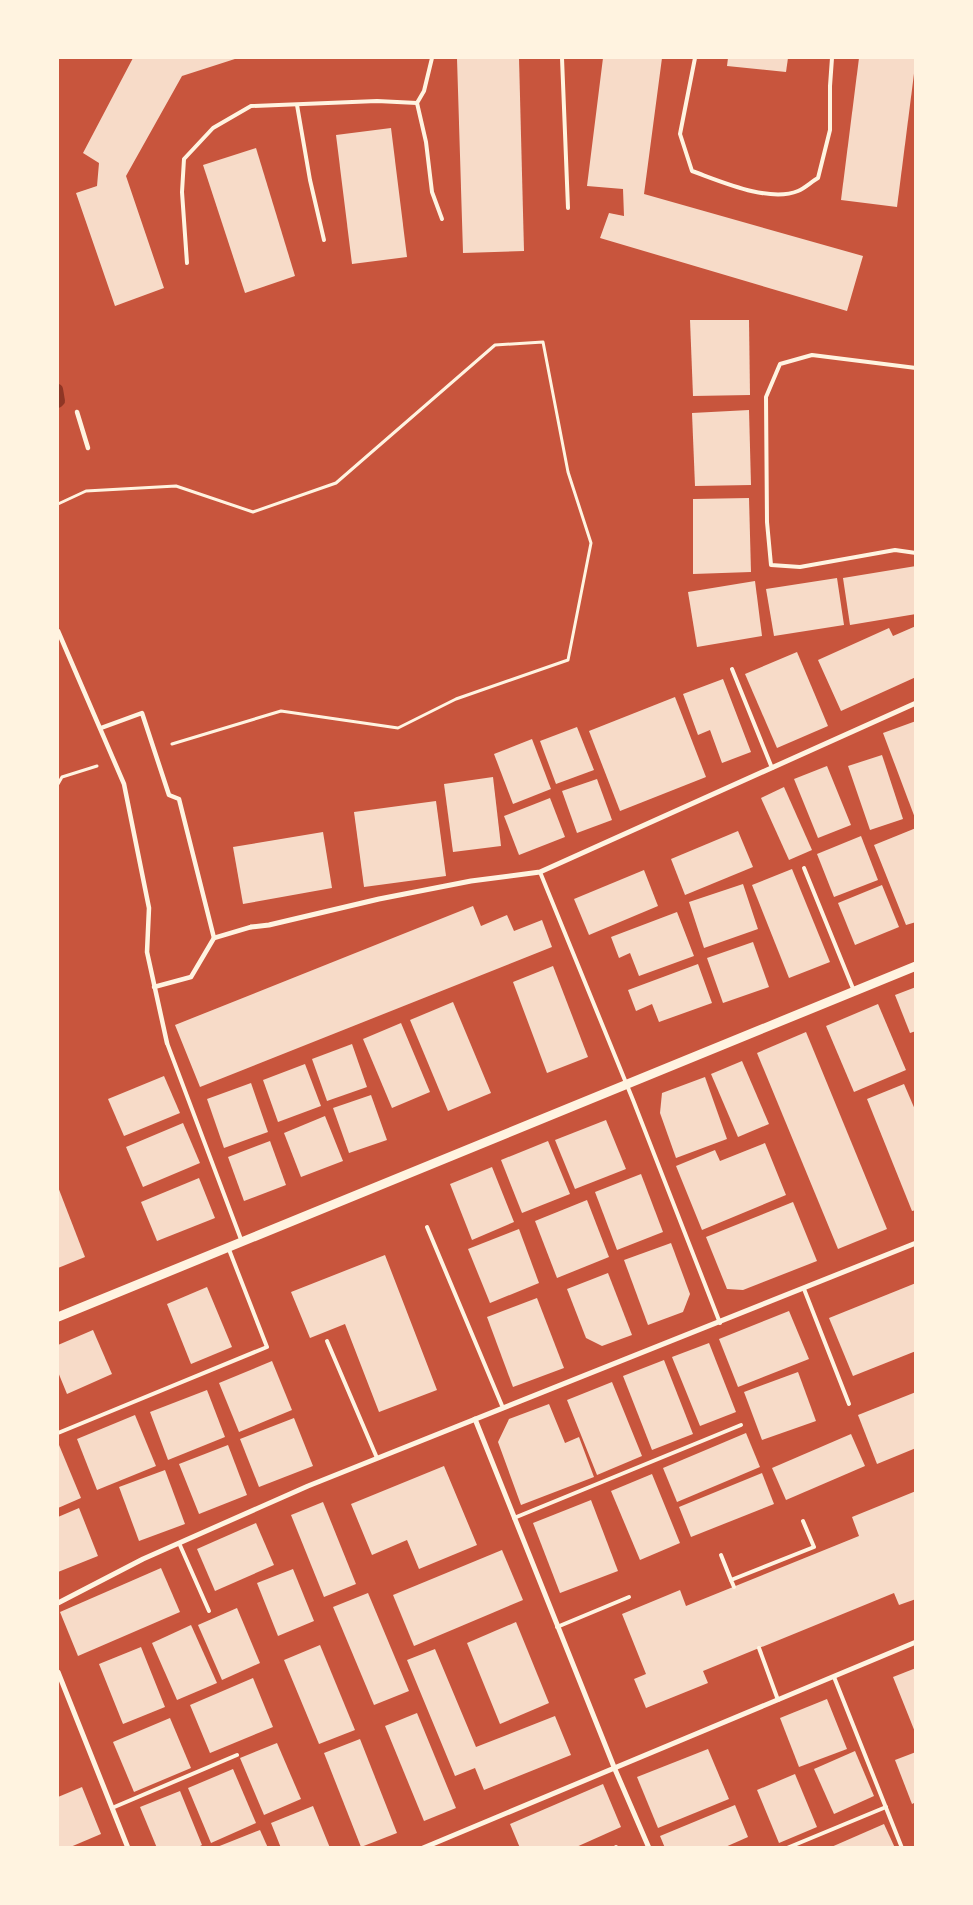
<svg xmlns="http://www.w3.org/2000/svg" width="973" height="1905" font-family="Rubik,sans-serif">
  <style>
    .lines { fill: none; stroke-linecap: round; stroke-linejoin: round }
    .stream { stroke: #8f3625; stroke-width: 10 }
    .building { fill: #f7dbc8 }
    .path { stroke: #fff3e0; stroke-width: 3 }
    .service { stroke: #fff3e0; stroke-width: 4 }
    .pedestrian { stroke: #fff3e0; stroke-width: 4.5 }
    .minor { stroke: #fff3e0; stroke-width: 5 }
    .tertiary { stroke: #fff3e0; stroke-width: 9 }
  </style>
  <rect width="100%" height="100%" fill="#c8553d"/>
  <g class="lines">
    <path class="stream" d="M58,389L60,401L58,403"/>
  </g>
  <g class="building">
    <path d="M133,58H238L182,76L126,176L164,288L115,306L76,193L97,186L99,163L83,153Z"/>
    <path d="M457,58H519L524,251L463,253Z"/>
    <path d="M603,58H662L644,194L863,256L847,311L600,238L609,213L624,216L623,189L587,186Z"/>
    <path d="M728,58H788L786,72L727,66Z"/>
    <path d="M859,58H916L897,207L841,200Z"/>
    <path d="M391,128L407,257L352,264L336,135Z"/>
    <path d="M256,148L295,276L245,293L203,165Z"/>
    <path d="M690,320H749L750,395L693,396Z"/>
    <path d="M749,410L751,485L695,486L692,413Z"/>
    <path d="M749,498L751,572L693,574V499Z"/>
    <path d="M916,566V614L850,625L843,578Z"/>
    <path d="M837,578L844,625L774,636L766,589Z"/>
    <path d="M755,581L762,636L697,647L688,592Z"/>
    <path d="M916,626V677L841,711L818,660L889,628L893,636Z"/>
    <path d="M797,652L828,726L777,748L745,674Z"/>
    <path d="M723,679L751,752L722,763L710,730L698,735L683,694Z"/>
    <path d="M675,697L706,777L620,811L589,731Z"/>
    <path d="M916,721V818H915L883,733Z"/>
    <path d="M577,727L594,770L556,784L540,741Z"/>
    <path d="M532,739L551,789L513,804L494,754Z"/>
    <path d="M882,755L903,819L870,830L848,766Z"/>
    <path d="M827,766L851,825L818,838L794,779Z"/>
    <path d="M493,777L501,846L453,852L444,784Z"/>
    <path d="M597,779L612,820L577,833L562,791Z"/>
    <path d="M784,787L812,850L789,860L761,798Z"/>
    <path d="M550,798L565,837L519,855L504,816Z"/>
    <path d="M436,801L446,876L364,887L354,812Z"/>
    <path d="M916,828V922L906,925L874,845Z"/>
    <path d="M738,831L753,867L685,895L671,859Z"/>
    <path d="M323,832L332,888L243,904L233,847Z"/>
    <path d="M861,836L878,880L834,897L817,854Z"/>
    <path d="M792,869L830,962L789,978L752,885Z"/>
    <path d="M644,870L658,906L589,935L574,899Z"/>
    <path d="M743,884L758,929L704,948L689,902Z"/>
    <path d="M882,885L899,927L855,945L838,903Z"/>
    <path d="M473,906L481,926L507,915L514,931L542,920L552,947L200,1087L175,1025Z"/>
    <path d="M677,912L694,956L639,976L630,953L619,958L611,937Z"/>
    <path d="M753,942L769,987L723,1003L707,958Z"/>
    <path d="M698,964L712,1003L659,1022L652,1004L636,1011L628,990Z"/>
    <path d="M553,966L588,1057L547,1073L513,982Z"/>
    <path d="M916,987V1031L910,1033L895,995Z"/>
    <path d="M453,1002L491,1093L448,1111L410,1020Z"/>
    <path d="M878,1004L906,1070L854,1092L826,1026Z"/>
    <path d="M401,1023L430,1092L392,1108L363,1039Z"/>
    <path d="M806,1032L887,1229L838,1249L757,1053Z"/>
    <path d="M352,1044L367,1087L327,1101L312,1059Z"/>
    <path d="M742,1061L769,1124L738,1137L711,1074Z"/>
    <path d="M305,1064L321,1106L278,1122L263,1080Z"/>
    <path d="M164,1076L180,1113L124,1136L108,1099Z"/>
    <path d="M705,1077L727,1139L676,1158L660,1113L662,1093Z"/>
    <path d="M251,1083L268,1132L224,1148L207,1099Z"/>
    <path d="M904,1084L916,1112V1210L912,1211L867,1099Z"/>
    <path d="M371,1095L387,1140L349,1153L333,1108Z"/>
    <path d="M325,1116L343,1161L301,1177L284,1133Z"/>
    <path d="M606,1120L626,1169L575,1189L555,1140Z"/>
    <path d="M183,1123L200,1163L143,1187L126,1147Z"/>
    <path d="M270,1141L286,1185L244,1201L228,1157Z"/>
    <path d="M548,1141L570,1194L522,1213L501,1160Z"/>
    <path d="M765,1143L786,1195L702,1230L676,1166L715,1150L720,1161Z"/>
    <path d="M492,1167L514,1222L472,1240L450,1184Z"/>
    <path d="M641,1174L663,1232L617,1250L595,1192Z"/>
    <path d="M199,1178L215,1218L157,1241L141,1202Z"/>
    <path d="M58,1187L85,1257L58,1268Z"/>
    <path d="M587,1200L609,1257L557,1278L535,1221Z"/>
    <path d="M793,1202L817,1261L743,1290L727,1289L706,1237Z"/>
    <path d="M519,1229L539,1283L490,1303L468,1249Z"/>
    <path d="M671,1243L690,1294L683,1312L648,1325L624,1260Z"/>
    <path d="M385,1255L437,1390L379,1412L345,1324L310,1338L291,1292Z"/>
    <path d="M608,1273L632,1335L602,1346L586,1338L567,1289Z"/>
    <path d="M916,1283V1351L853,1376L829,1318Z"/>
    <path d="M207,1287L232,1347L191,1364L167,1304Z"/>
    <path d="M537,1298L564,1368L513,1387L487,1317Z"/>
    <path d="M789,1311L809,1359L738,1387L719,1339Z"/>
    <path d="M93,1330L112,1374L67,1394L58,1372V1345Z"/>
    <path d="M709,1343L736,1412L700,1426L672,1357Z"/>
    <path d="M664,1360L693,1434L652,1450L623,1376Z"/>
    <path d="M272,1361L292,1410L239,1432L219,1383Z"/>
    <path d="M798,1372L816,1421L762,1440L744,1392Z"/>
    <path d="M612,1382L642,1456L597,1475L567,1400Z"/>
    <path d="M207,1390L225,1437L168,1460L150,1412Z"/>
    <path d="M916,1392V1448L877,1464L858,1415Z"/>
    <path d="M549,1404L565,1443L579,1437L594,1477L521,1505L498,1442L509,1419Z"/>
    <path d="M135,1415L156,1466L97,1490L77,1439Z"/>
    <path d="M294,1418L313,1466L259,1487L240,1439Z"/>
    <path d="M746,1433L760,1467L677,1502L663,1468Z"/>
    <path d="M851,1434L865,1466L786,1500L772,1468Z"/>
    <path d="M59,1445L81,1498L58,1508V1446Z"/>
    <path d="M228,1445L247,1495L199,1514L179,1464Z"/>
    <path d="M444,1466L477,1545L419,1569L407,1540L372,1555L351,1504Z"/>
    <path d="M165,1470L185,1524L139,1541L119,1487Z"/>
    <path d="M762,1473L774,1504L691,1537L679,1507Z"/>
    <path d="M652,1474L680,1543L640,1560L611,1491Z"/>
    <path d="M916,1491V1599L899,1605L894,1593L703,1671L708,1683L646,1708L634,1679L646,1674L622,1614L680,1590L686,1606L859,1536L852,1517Z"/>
    <path d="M591,1500L618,1571L560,1593L533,1523Z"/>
    <path d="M323,1502L356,1584L324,1597L291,1515Z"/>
    <path d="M79,1508L98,1556L58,1572V1517Z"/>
    <path d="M256,1523L274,1565L215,1591L197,1549Z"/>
    <path d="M502,1550L523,1600L414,1646L393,1595Z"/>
    <path d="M161,1568L180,1612L78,1656L60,1612Z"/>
    <path d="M293,1569L314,1621L278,1636L257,1583Z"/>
    <path d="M368,1593L409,1691L374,1705L333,1607Z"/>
    <path d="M237,1608L260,1663L222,1680L198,1625Z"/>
    <path d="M516,1622L549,1703L500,1724L467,1643Z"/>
    <path d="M191,1625L217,1683L177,1700L152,1643Z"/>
    <path d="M320,1645L355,1730L319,1744L284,1660Z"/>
    <path d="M141,1647L165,1707L123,1724L99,1664Z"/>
    <path d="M435,1649L476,1747L555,1716L571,1755L484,1790L475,1768L455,1776L407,1660Z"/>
    <path d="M916,1668V1732H915L893,1677Z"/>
    <path d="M253,1678L273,1727L210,1753L190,1705Z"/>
    <path d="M827,1699L847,1749L799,1767L780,1718Z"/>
    <path d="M417,1713L456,1808L424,1821L385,1726Z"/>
    <path d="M170,1718L191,1768L134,1792L113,1742Z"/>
    <path d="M360,1739L397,1833L361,1847L324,1753Z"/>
    <path d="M277,1743L301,1799L264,1815L240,1758Z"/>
    <path d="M708,1749L729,1799L658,1828L637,1777Z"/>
    <path d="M855,1751L874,1796L834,1814L814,1769Z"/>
    <path d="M916,1752V1802L912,1804L895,1760Z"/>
    <path d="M233,1769L256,1823L211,1843L188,1788Z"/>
    <path d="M795,1774L817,1827L779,1843L757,1790Z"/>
    <path d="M603,1784L621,1827L574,1848H520L510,1824Z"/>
    <path d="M82,1787L101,1834L68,1848H58V1797Z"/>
    <path d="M180,1791L202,1845L196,1848H157L140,1807Z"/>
    <path d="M735,1805L748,1837L723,1848H665L660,1836Z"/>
    <path d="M313,1806L330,1848H281L271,1823Z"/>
    <path d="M884,1824L895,1848H829Z"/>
    <path d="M260,1830L268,1848H217V1847Z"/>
  </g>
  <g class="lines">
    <g class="path">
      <path d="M58,504L86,491L176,486L253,512L336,483L495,345L543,342L568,472L591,543L568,660L456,699L398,728L281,711L172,744"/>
      <path d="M58,784L62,777L97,766"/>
    </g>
    <g class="service">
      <path d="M562,58L568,208"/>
      <path d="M695,58L680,134L692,171C720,181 769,203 798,191C805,188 811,182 818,178L830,130V86L832,58"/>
      <path d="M417,103L426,142L432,192L442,219"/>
      <path d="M297,105L310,180L324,240"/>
      <path d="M187,263L182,192L184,159L213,128L251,106L377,101L417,103L424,91L432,58"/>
      <path d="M916,368L812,355L780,364L766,397L767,522L771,565L800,567L895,550L916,553"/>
      <path d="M732,669L772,768"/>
      <path d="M804,868L854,991"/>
      <path d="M540,872L633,1100L720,1323"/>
      <path d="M167,1043L242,1242"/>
      <path d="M427,1227L503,1408"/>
      <path d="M804,1289L849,1404"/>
      <path d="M327,1341L377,1458"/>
      <path d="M58,1433L267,1347L228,1247"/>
      <path d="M514,1518L741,1425"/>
      <path d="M179,1543L209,1611"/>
      <path d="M721,1555L731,1580"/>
      <path d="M734,1587L731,1580L814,1547L803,1521"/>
      <path d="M557,1627L629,1597"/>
      <path d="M759,1648L778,1700"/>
      <path d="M834,1677L902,1848"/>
      <path d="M112,1808L237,1755"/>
      <path d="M616,1847V1848"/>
      <path d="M787,1848L886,1807"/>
    </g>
    <g class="pedestrian">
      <path d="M77,412L88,448"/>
      <path d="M58,631L124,784L149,908L147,952L167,1043"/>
      <path d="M101,728L142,713L169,795L179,799L214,938"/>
      <path d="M154,987L191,977L214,938L251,927"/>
    </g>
    <g class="minor">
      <path d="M251,927L269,925L379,899L471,881L540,872L916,703"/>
      <path d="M475,1419L614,1767L649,1848"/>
      <path d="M58,1603L143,1559L308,1486L916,1243"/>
      <path d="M58,1672L128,1848"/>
      <path d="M423,1848L916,1642"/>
    </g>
    <path class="tertiary" d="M58,1317L916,966"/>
  </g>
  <rect width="973" height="1905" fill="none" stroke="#fff3e0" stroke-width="118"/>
</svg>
